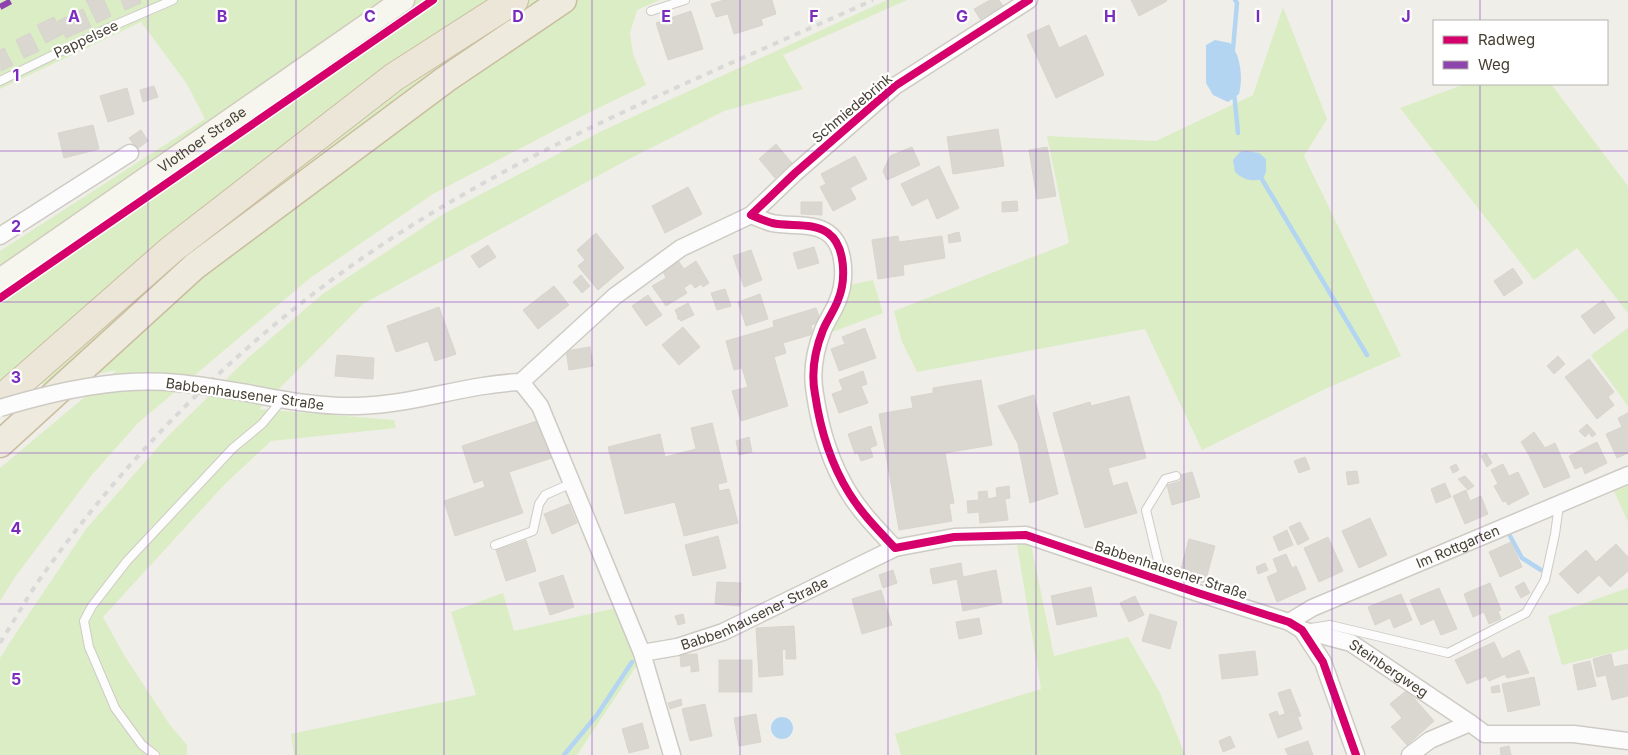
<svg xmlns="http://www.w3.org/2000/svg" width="1628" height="755" font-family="Inter,sans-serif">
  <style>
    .green { fill: #dbedc5 }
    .water { fill: #b3d5f2 }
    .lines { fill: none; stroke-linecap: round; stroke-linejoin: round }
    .stream { stroke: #b3d5f2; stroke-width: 4.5 }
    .building { fill: #d9d7d0; stroke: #d8d5ce }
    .service-casing { stroke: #cecbc5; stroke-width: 10 }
    .minor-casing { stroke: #cecbc5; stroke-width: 19 }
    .secondary-casing { stroke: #d0ccbe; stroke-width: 25 }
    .trunk-casing { stroke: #cabea0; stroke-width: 29 }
    .motorway-casing { stroke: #cabea0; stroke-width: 30 }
    .service { stroke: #fdfcfc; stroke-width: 8 }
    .minor { stroke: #fdfcfc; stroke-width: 16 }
    .secondary { stroke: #f6f5ee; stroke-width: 22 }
    .trunk { stroke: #eeeadd; stroke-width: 26 }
    .motorway { stroke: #ece6d8; stroke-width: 28 }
    .rail { stroke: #d9d9d8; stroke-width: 4; stroke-dasharray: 6 6; stroke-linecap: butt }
    .minor-bridge-casing { stroke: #cecbc5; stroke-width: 19; stroke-linecap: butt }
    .minor-bridge { stroke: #fdfcfc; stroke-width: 16 }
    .quiet { stroke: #8e44ad; stroke-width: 6; stroke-dasharray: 12 6; stroke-linecap: butt }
    .cycleway-casing { stroke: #fff; stroke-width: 11 }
    .cycleway { stroke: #d6006c; stroke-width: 8 }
    .grid { fill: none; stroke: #7b2cbf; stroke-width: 1; stroke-opacity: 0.55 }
    .labels { text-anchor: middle; stroke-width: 4.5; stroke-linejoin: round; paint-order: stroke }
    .street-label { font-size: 14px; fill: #464033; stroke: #fff }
    .grid-label { font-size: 16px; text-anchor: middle; font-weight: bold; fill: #7b2cbf; stroke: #fff; stroke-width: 4.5; stroke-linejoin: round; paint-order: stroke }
  </style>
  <rect width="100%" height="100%" fill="#f0eee8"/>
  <g class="green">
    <path d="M0,0H660L637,10L630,33L633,54L646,85L592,111L433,194L310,278L138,423L91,476L15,577L0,601V468L117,370L0,392V251L205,119L187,84L141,22L0,89Z"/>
    <path d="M887,0H907L783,55L803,89L724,111L627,160L363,304L259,409L394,420L396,428L271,441L224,485L103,617L124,655L170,725L187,745V755H0V658L10,642L86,529L166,438L249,357L324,293L445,213L602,131Z"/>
    <path d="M1283,7L1327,119L1304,156L1401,356L1325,389L1202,450L1145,329L917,372L902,342L894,311L1069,243L1047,136L1156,141L1253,95Z"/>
    <path d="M1465,84H1551L1628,186V313L1577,248L1534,280L1400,108Z"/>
    <path d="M873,280L883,313L827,334L849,285Z"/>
    <path d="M1628,328V406L1591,355Z"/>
    <path d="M1628,483V522L1613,489Z"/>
    <path d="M1016,539L1031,544L1054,656L1128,637L1160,693L1185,755H901L895,734L1041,689Z"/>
    <path d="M1628,588V649L1562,665L1548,616Z"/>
    <path d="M503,593L514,631L616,608L637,665L577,755H294L291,734L476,695L451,612Z"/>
  </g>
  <g class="water">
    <path d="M1215,40L1230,43C1241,56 1243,78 1239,94L1228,102L1213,95L1206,83V45Z"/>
    <path d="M1246,151L1259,153L1266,159V172L1263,179C1251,182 1244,180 1235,172L1233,160L1240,152Z"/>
    <circle cx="782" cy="728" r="11"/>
  </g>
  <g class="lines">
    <g class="stream">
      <path d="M1233,49L1237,3L1235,0"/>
      <path d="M1234,92L1238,133"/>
      <path d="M1260,176L1367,355"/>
      <path d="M1510,536L1522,558L1541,570"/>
      <path d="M564,755L597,715L632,662"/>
    </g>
  </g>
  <g class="building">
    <path d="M86,0H104L111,16L97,23Z"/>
    <path d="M121,0H140L141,3L125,10Z"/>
    <path d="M724,0H772L776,14L761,19L763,25L734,34L728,14L716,17L711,4Z"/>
    <path d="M990,0H999L1003,6L980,19L974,9Z"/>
    <path d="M1131,0H1166L1167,1L1139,16Z"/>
    <path d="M83,9L91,27L66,38L58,21Z"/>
    <path d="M691,11L703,49L668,60L656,23Z"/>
    <path d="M54,17L63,34L46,43L37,25Z"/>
    <path d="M1049,25L1059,48L1086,35L1104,75L1056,98L1027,35Z"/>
    <path d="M30,33L39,51L24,58L16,40Z"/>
    <path d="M4,48L13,65L1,71L0,50Z"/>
    <path d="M154,86L158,97L143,102L140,90Z"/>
    <path d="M127,88L134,114L108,122L100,96Z"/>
    <path d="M93,125L99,149L64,158L58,133Z"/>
    <path d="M998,129L1004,166L953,174L947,137Z"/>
    <path d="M141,130L148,141L137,149L129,138Z"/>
    <path d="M776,144L792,163L775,178L759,159Z"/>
    <path d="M912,147L920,165L887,180L883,171L890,156Z"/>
    <path d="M1047,147L1056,196L1037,199L1029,150Z"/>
    <path d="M855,156L867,179L850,188L856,199L833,211L820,187L826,184L821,174Z"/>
    <path d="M939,166L959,208L937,219L928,198L912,206L901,184Z"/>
    <path d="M688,187L702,214L665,233L652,206Z"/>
    <path d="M1017,201L1018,211L1002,212V202Z"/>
    <path d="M801,202H822V215L801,214Z"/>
    <path d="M959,232L961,241L949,243L948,235Z"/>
    <path d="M596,233L624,268L598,290L578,266L585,260L577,250Z"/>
    <path d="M898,236L899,242L942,236L945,258L903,265L904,275L878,279L872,240Z"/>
    <path d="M488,245L496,257L479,268L471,256Z"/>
    <path d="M814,247L819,263L798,269L793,253Z"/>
    <path d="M751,250L762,280L744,287L733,256Z"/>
    <path d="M696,261L709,283L703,287L701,284L695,288L691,283L684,288L687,293L666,306L652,286L666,278L663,271L679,262L684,269Z"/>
    <path d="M1513,268L1523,283L1504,296L1494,281Z"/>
    <path d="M581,275L590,286L582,293L573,282Z"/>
    <path d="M554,286L569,305L538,329L523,310Z"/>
    <path d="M725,289L731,306L717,310L711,293Z"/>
    <path d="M760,294L768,319L746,326L738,302Z"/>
    <path d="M648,295L662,315L646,326L632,306Z"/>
    <path d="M1603,300L1615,318L1594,334L1581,316Z"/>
    <path d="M688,303L694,315L681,321L677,318L678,317L675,310Z"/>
    <path d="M439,307L456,354L435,361L428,341L396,352L387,326Z"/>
    <path d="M816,308L821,322L811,325L813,334L783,343L786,353L774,357L788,406L741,421L732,391L748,387L742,368L734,370L726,341L774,327L773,321Z"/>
    <path d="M683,327L700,347L679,365L662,345Z"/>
    <path d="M865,328L876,358L839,371L831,349L845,344L842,337Z"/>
    <path d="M590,347L593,366L569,370L566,351Z"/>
    <path d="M337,355L374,358L373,379L335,376Z"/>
    <path d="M1558,356L1565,364L1554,374L1547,366Z"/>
    <path d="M1589,359L1614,392L1608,397L1614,405L1597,419L1565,377Z"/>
    <path d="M863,371L867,384L861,386L868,403L839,413L832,394L843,390L839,380Z"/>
    <path d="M981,380L992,445L945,453L954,503L949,504L952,521L899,530L879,414L913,408L911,397L933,393V388Z"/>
    <path d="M1034,395L1058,494L1030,503L1018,444L998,406Z"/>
    <path d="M1129,396L1146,458L1108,468L1113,486L1127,482L1137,513L1085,528L1053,413L1090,402L1091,406Z"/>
    <path d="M1628,413V453L1617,458L1606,434L1622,427L1618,418Z"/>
    <path d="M540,420L552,458L509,472L523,513L455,536L444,501L485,487L483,480L474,483L462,446Z"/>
    <path d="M712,423L727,482L718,484L719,491L729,489L738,523L684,536L675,502L625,514L608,447L660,434L665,457L696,449L691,428Z"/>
    <path d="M1587,424L1596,434L1592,437L1589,433L1585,437L1579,431Z"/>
    <path d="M871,426L877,445L870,448L873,457L861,461L858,453L855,454L848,434Z"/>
    <path d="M1534,432L1545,448L1555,443L1570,477L1544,488L1529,455L1521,442Z"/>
    <path d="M749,437L752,452L739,455L736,441Z"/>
    <path d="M1597,442L1607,463L1585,474L1582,466L1575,469L1569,456Z"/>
    <path d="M1486,453L1492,463L1487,467L1481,456Z"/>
    <path d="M1305,457L1310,469L1299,473L1294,461Z"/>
    <path d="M1456,464L1459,470L1453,473L1450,467Z"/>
    <path d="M1503,464L1509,476L1518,472L1529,494L1508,505L1506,501L1503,502L1494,486L1498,484L1491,470Z"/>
    <path d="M1357,471L1359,483L1348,485L1346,472Z"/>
    <path d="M1192,472L1200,497L1172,505L1167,485L1181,481L1180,475Z"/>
    <path d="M1465,476L1474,486L1468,490L1458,479Z"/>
    <path d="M1445,483L1451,497L1436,503L1431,489Z"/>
    <path d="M1009,486L1010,498L1005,499L1008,520L980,523L979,512L968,513L967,501L979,500L978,492L987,491L988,499L997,497L996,488Z"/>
    <path d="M1466,490L1470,501L1481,496L1488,514L1465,524L1453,496Z"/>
    <path d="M569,504L577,523L552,534L544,514Z"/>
    <path d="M1370,518L1387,555L1359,568L1342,531Z"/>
    <path d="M1300,522L1309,539L1298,545L1289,527Z"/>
    <path d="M1287,530L1293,545L1279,551L1273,537Z"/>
    <path d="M718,536L726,568L693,576L685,545Z"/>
    <path d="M1328,537L1343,571L1319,582L1304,548Z"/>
    <path d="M1189,539L1215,546L1205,583L1179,576Z"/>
    <path d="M526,540L536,571L506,581L496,550Z"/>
    <path d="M1511,542L1522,567L1500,577L1489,552Z"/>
    <path d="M1616,544L1628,557V571L1610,587L1599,575L1578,594L1559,574L1586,550L1596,562Z"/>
    <path d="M1286,554L1292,568L1296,566L1306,589L1277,602L1267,577L1278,572L1273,559Z"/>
    <path d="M961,563L963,577L996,570L1002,603L963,611L957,579L933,584L930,569Z"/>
    <path d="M1265,563L1268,570L1258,574L1256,567Z"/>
    <path d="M893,570L897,583L883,588L879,575Z"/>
    <path d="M563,575L574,607L550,615L539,583Z"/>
    <path d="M717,582L741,583L740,606L715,604Z"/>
    <path d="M1524,582L1530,593L1521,598L1515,587Z"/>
    <path d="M1490,583L1501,610L1498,611L1501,619L1489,624L1484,612L1473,617L1464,594Z"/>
    <path d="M1091,587L1097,616L1057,625L1051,596Z"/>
    <path d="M1439,588L1457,629L1441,635L1434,619L1421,625L1410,600Z"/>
    <path d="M881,590L892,625L862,634L852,599Z"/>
    <path d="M1401,594L1412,620L1394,628L1390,618L1375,625L1368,607Z"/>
    <path d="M1135,596L1144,615L1129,622L1120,603Z"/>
    <path d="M683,614L685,623L678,625L675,616Z"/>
    <path d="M1150,614L1177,622L1170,649L1142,641Z"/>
    <path d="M979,618L982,634L959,639L956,622Z"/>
    <path d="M794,626L796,659H786V649L782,650L783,675L759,677L756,628Z"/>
    <path d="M1494,642L1502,659L1519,650L1529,673L1507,678L1505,674L1489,681L1486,676L1467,684L1455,660Z"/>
    <path d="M1255,651L1258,675L1222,679L1219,655Z"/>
    <path d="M697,654L699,671L691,672V665L681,667L680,655Z"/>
    <path d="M1611,654L1614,667L1628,664V696L1612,700L1606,675L1597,677L1593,659Z"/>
    <rect x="719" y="660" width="33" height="32"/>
    <path d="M1590,661L1596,686L1578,690L1573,665Z"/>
    <path d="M1534,677L1540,705L1508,712L1502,684Z"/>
    <path d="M1499,685L1500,692L1492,693L1491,687Z"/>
    <path d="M1290,689L1301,716L1297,717L1295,710L1285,713L1278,693Z"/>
    <path d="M1407,690L1434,721L1407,745L1391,727L1402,718L1390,704Z"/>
    <path d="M681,699L682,705L670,709L668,703Z"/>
    <path d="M705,704L712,736L690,741L682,709Z"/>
    <path d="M1295,710L1302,729L1278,738L1269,714L1277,711L1279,716Z"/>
    <path d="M756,714L761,742L739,746L734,718Z"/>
    <path d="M642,723L649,748L629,753L622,729Z"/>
    <path d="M1230,736L1235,747L1223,752L1219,741Z"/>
    <path d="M1308,741L1313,755H1288L1285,749Z"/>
    <path d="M1509,746L1511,755H1501L1500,748Z"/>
  </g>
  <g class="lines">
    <g class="service-casing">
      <g id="service">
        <path d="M651,11L685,0"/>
        <path d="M0,81L115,25L173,0"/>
        <path d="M495,545L533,531L539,504L545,495L572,483"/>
        <path d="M1163,581L1146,510L1165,479L1176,476"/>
        <path d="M1311,628L1330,625L1448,653L1526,613L1545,580L1555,534L1559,505"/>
        <path d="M155,755L142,745L115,708L89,647L84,621L92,606L127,561L233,448L262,424L282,400"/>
      </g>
    </g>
    <g class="minor-casing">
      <g id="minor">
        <path d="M751,215C758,218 765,221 772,223C790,227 813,222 828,233C846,246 846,281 838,300C834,311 827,320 823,330C815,350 811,373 815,394C820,428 831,464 849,493C862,514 879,531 895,548"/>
        <path d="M0,236L130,153"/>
        <path d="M521,382L540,406L642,653L672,755"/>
        <path d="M247,393C284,400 320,407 357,406C413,405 466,384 521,382L615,296L681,248L751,215L795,173L895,86L1029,0"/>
        <path id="s1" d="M1289,622L1312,608L1628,475"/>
        <path id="s2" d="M1302,630L1351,643L1470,723"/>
        <path id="s3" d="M642,653L677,647L723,632L895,548L954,537L1026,535L1198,593L1289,622L1302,630L1323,662L1356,755"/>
        <path d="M1410,755L1430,740L1470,723L1485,734H1574L1628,741"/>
      </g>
    </g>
    <g class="secondary-casing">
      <g id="secondary">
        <path id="s4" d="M0,280L403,0"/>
      </g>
    </g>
    <g class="trunk-casing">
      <path id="trunk" d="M0,444L195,266L446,79L563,0"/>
    </g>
    <g class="motorway-casing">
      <path id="motorway" d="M0,400L172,249L394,77L514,0"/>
    </g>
    <use href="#service" class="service"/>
    <use href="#minor" class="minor"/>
    <use href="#secondary" class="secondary"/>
    <use href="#trunk" class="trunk"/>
    <use href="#motorway" class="motorway"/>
    <path class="rail" d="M0,643C12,624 23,605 35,586C127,454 243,338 377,248C530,145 705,76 873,0"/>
    <g class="minor-bridge-casing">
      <path id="minor-bridge" d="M0,408C57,391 118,377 178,383C201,385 224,389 247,393"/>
    </g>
    <use href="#minor-bridge" class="minor-bridge"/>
    <path class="quiet" d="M0,7L13,0"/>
    <g class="cycleway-casing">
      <g id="cycleway">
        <path d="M1029,0L895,86L795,173L751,215C758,218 765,221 772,223C790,227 813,222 828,233C846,246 846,281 838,300C834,311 827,320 823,330C815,350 811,373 815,394C820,428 831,464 849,493C862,514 879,531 895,548L954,537L1026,535L1198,593L1289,622L1302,630L1323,662L1356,755"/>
        <path d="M0,298L433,0"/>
      </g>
    </g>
    <use href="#cycleway" class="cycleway"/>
  </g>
  <path class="grid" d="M148,0V755M296,0V755M444,0V755M592,0V755M740,0V755M888,0V755M1036,0V755M1184,0V755M1332,0V755M1480,0V21M1480,84V755M0,151H1628M0,302H1628M0,453H1628M0,604H1628"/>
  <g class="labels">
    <g class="street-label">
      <text transform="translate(86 39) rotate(-25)" y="5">Pappelsee</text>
      <text transform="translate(852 108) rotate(-40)" y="5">Schmiedebrink</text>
      <text dy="5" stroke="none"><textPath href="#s4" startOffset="246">Vlothoer Straße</textPath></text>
      <text transform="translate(245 394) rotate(8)" y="5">Babbenhausener Straße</text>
      <text dy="5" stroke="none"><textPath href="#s1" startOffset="185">Im Rottgarten</textPath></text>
      <text transform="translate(1171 570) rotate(18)" y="5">Babbenhausener Straße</text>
      <text dy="5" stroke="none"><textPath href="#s3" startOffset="120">Babbenhausener Straße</textPath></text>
      <text dy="5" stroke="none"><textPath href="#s2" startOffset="96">Steinbergweg</textPath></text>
    </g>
  </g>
  <g class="grid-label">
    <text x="74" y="22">A</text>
    <text x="222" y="22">B</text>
    <text x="370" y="22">C</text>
    <text x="518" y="22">D</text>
    <text x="666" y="22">E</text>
    <text x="814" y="22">F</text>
    <text x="962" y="22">G</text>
    <text x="1110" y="22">H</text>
    <text x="1258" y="22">I</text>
    <text x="1406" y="22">J</text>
    <text x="16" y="81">1</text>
    <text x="16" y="232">2</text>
    <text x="16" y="383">3</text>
    <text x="16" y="534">4</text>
    <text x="16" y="685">5</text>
  </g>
  <rect x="1433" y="20" width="175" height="65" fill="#ffffff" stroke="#b5b3ad"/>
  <rect x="1443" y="36" width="25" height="8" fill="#d6006c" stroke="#b5b3ad"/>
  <text x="1478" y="45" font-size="15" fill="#464033">Radweg</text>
  <rect x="1443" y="61" width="25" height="8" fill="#8e44ad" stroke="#b5b3ad"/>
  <text x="1478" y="70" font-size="15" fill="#464033">Weg</text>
</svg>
